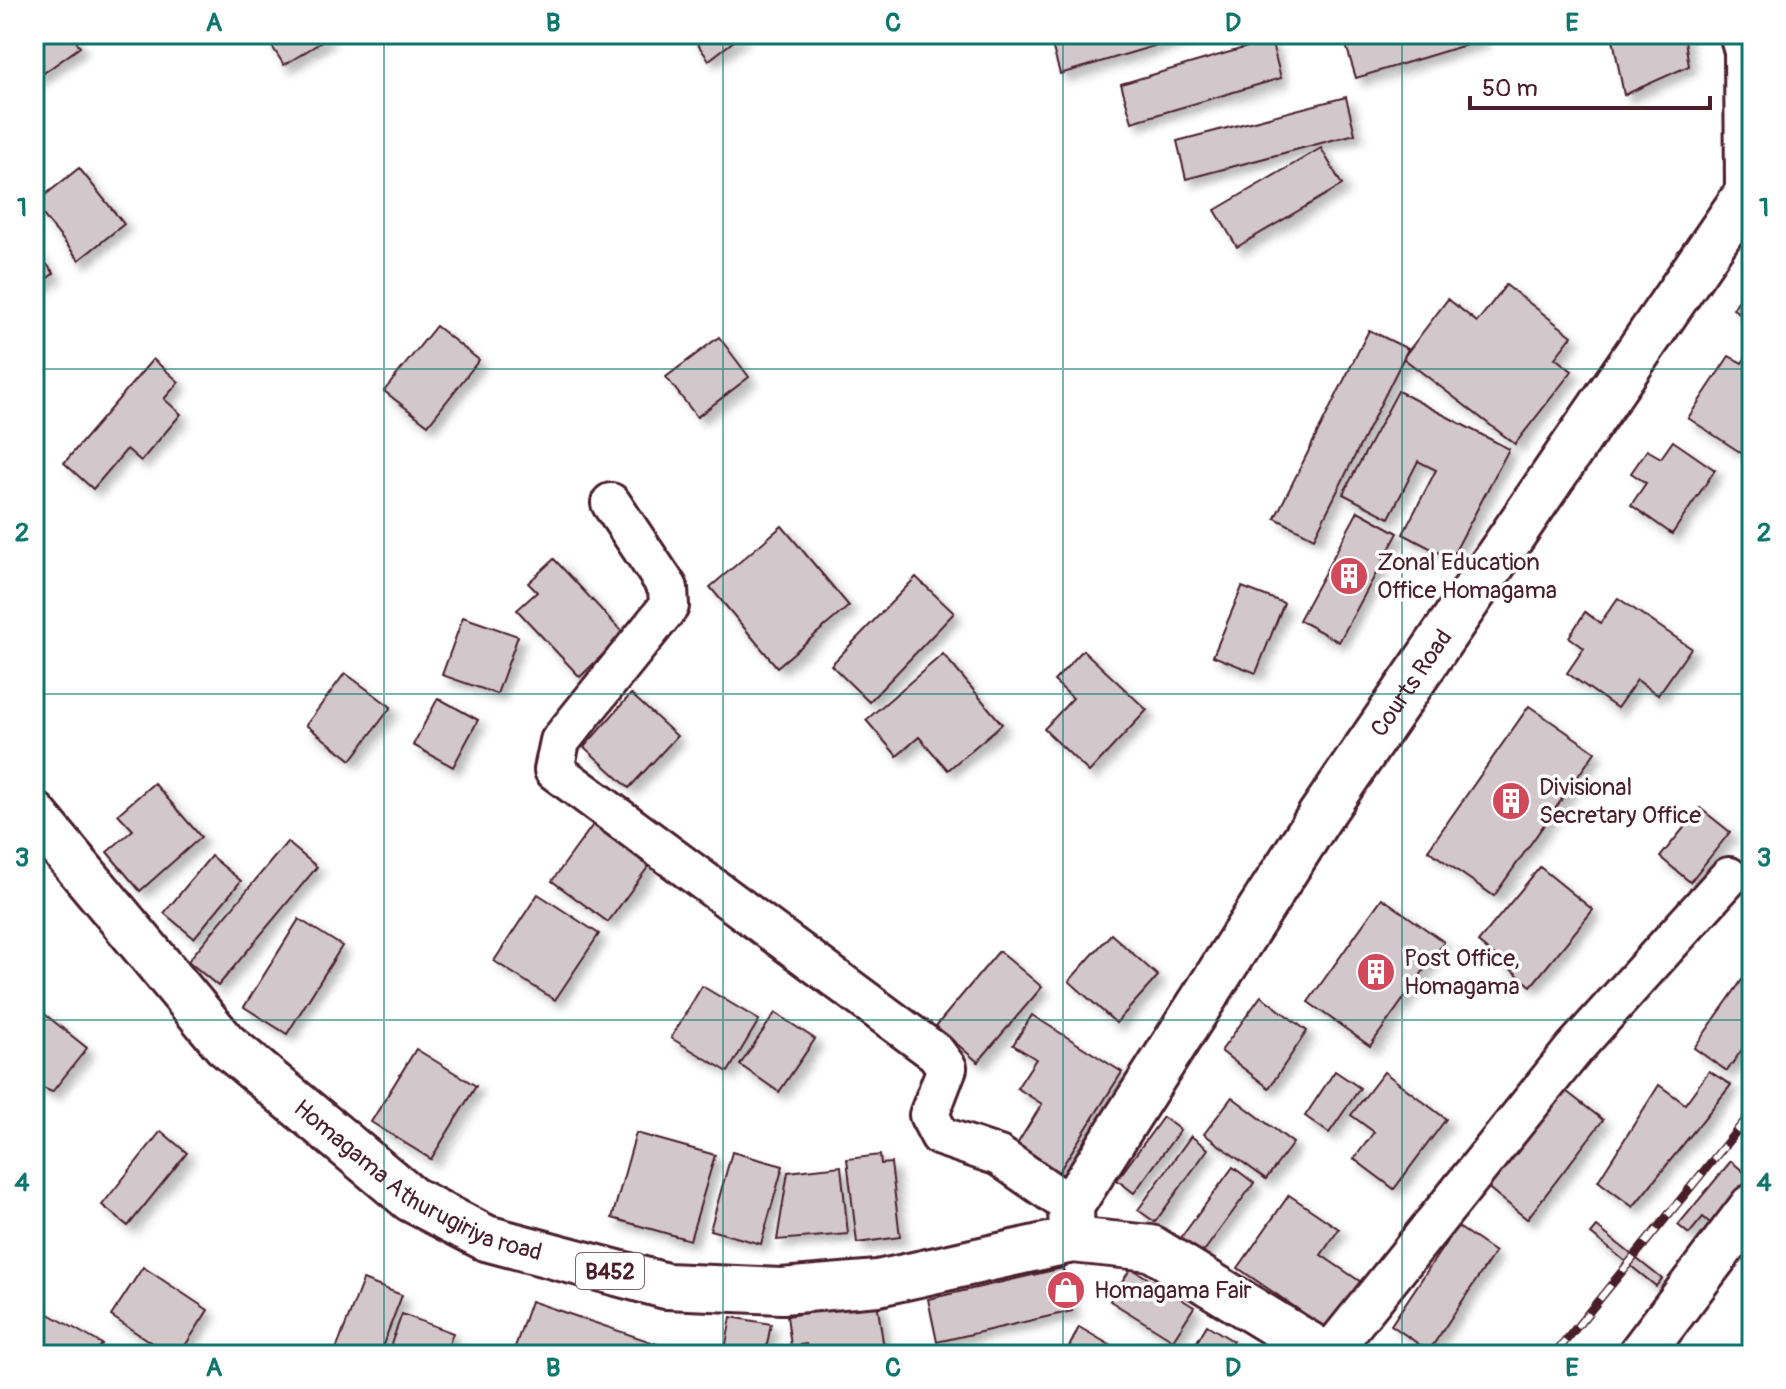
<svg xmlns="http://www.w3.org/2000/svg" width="1786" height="1389" font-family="Pangolin,sans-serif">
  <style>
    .building { fill: #d2c7cb; stroke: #4a1f2b; stroke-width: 2; filter: url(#shadow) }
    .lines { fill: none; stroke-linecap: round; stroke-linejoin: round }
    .street-casing { stroke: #4a1f2b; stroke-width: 44 }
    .secondary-casing { stroke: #4a1f2b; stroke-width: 50 }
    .primary-casing { stroke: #4a1f2b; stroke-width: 50 }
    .street { stroke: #fff; stroke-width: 38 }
    .secondary { stroke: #fff; stroke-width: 44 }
    .primary { stroke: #fff; stroke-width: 44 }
    .rail-casing { stroke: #4a1f2b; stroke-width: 9 }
    .rail { stroke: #fff; stroke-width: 6; stroke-dasharray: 18; stroke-linecap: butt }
    .grid { fill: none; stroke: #0f766e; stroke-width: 2; stroke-opacity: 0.55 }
    .labels { text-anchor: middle; stroke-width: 7; stroke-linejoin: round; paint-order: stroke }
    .shield { fill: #fff; stroke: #80626b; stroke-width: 2 }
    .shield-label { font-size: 22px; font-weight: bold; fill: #4a1f2b }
    .poi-label { font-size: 24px; fill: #4a1f2b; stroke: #fff; text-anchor: start }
    .street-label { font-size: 24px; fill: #4a1f2b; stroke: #fff }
    .neatline { fill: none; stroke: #0f766e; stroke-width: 3 }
    .grid-label { font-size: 26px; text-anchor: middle; font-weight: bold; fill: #0f766e }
  </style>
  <defs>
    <filter id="shadow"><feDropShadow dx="7" dy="7" stdDeviation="4" flood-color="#0004"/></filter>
  </defs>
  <rect width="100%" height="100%" fill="#fff"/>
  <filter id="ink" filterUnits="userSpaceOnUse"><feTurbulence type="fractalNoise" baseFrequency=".0125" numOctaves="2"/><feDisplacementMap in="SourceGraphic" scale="16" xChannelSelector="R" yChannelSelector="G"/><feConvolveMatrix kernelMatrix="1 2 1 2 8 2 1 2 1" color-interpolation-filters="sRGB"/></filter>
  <g filter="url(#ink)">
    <g class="building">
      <path d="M34,34H71L80,47L34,80Z"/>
      <path d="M264,34H325L328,38L284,65Z"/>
      <path d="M690,34H743L709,60Z"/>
      <path d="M1049,34H1194L1060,74Z"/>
      <path d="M1381,34H1480L1482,40L1356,78L1346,45Z"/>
      <path d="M1612,34H1684L1689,66L1624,95Z"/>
      <path d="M1271,40L1281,78L1132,122L1121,84Z"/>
      <path d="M1346,97L1355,134L1186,179L1177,141Z"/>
      <path d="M1321,148L1342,185L1237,247L1215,210Z"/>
      <path d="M79,168L124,224L79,260L34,204Z"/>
      <path d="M34,249L54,273L34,289Z"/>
      <path d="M1752,279V321L1733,309Z"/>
      <path d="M1506,285L1572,336L1555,358L1572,371L1515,444L1403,358L1448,299L1477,322Z"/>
      <path d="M436,326L479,360L428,425L384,391Z"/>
      <path d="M1369,330L1408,349L1314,538L1275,518Z"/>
      <path d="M719,337L749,377L697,417L666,377Z"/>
      <path d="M1752,348V460L1688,418L1729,356L1742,363Z"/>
      <path d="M153,359L179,382L164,399L181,414L141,461L127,449L93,489L64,463Z"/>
      <path d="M1398,391L1509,449L1451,559L1403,534L1436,470L1418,461L1389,518L1343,494Z"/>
      <path d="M1673,441L1715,470L1672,534L1631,505L1646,483L1631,473L1647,450L1661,458Z"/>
      <path d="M1358,511L1398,533L1339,642L1299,620Z"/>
      <path d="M782,526L849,606L777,667L710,587Z"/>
      <path d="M554,559L624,634L580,677L517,610L537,592L528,583Z"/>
      <path d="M916,577L954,613L869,702L831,665Z"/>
      <path d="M1242,587L1284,603L1256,673L1213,656Z"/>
      <path d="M1618,598L1691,648L1658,695L1637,680L1617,708L1567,673L1584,648L1569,637L1585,612L1600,623Z"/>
      <path d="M463,617L518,636L497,694L442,675Z"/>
      <path d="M1083,650L1147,710L1089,772L1044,729L1073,698L1054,681Z"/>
      <path d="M943,654L1002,724L948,770L919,737L897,756L866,720Z"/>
      <path d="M345,673L391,707L351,760L306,725Z"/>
      <path d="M631,694L677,736L629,788L584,747Z"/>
      <path d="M438,698L478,720L453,767L413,745Z"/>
      <path d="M1529,706L1595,752L1494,896L1428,850Z"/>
      <path d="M154,783L201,837L140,891L107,852L133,830L118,814Z"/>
      <path d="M1700,808L1730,832L1690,882L1660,857Z"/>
      <path d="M595,822L651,863L608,922L552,881Z"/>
      <path d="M287,842L317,867L218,986L188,961Z"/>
      <path d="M211,856L241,881L194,938L164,913Z"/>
      <path d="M1540,867L1593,910L1531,986L1478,942Z"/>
      <path d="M538,894L599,934L555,1000L494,961Z"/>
      <path d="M1382,898L1444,942L1370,1046L1308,1002Z"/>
      <path d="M299,919L342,946L287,1034L244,1007Z"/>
      <path d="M1111,934L1158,976L1116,1023L1069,981Z"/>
      <path d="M999,951L1042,987L978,1062L936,1026Z"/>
      <path d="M1742,980L1752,987V1035L1727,1071L1694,1048Z"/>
      <path d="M702,986L759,1020L728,1072L671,1038Z"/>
      <path d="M1261,996L1307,1031L1269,1088L1221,1051Z"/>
      <path d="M37,1008L87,1048L52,1092L34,1084V1012Z"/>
      <path d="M775,1013L815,1039L779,1092L740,1065Z"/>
      <path d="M1032,1015L1122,1072L1056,1176L1014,1149L1042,1104L1017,1088L1036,1059L1013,1045Z"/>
      <path d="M416,1049L476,1086L431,1159L371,1122Z"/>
      <path d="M1335,1071L1360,1088L1329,1133L1305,1116Z"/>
      <path d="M1709,1071L1731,1085L1633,1207L1598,1181L1659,1085L1685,1104Z"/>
      <path d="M1384,1072L1446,1119L1394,1189L1354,1159L1374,1132L1351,1115Z"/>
      <path d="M1562,1088L1603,1120L1527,1219L1486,1186Z"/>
      <path d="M1232,1097L1293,1143L1266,1179L1204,1134Z"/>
      <path d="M1163,1117L1180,1130L1134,1193L1117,1180Z"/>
      <path d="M161,1131L187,1153L128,1226L102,1205Z"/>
      <path d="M636,1133L715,1155L690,1240L612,1218Z"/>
      <path d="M1191,1136L1208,1149L1155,1222L1138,1210Z"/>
      <path d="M1752,1137V1159L1741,1151Z"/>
      <path d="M732,1152L783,1166L761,1244L710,1230Z"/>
      <path d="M880,1155L881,1164L891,1163L900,1237L857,1243L847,1159Z"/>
      <path d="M1731,1161L1752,1179V1187L1717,1229L1703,1217L1689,1234L1678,1225Z"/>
      <path d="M841,1166L848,1234L777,1240L788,1172Z"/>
      <path d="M1233,1167L1254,1183L1199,1258L1177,1243Z"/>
      <path d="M1289,1195L1339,1229L1321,1255L1364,1284L1331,1332L1238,1268Z"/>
      <path d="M1457,1226L1495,1252L1429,1351L1391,1325Z"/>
      <path d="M1597,1227L1662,1279L1656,1286L1591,1234Z"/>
      <path d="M143,1267L208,1310L179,1355H170L111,1316Z"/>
      <path d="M1063,1268L1072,1311L937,1342L928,1299Z"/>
      <path d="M1131,1268L1194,1307L1173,1340L1110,1301Z"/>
      <path d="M363,1280L402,1295L379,1355H334Z"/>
      <path d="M531,1301L666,1347L663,1355H528L514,1350Z"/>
      <path d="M877,1302L885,1355H808L806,1344L791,1346L787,1316Z"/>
      <path d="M35,1306L102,1344L95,1355H34Z"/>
      <path d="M402,1314L453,1333L445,1355H387Z"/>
      <path d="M731,1317L771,1324L765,1355H724Z"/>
      <path d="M1207,1325L1233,1341L1224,1355H1189Z"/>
      <path d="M1079,1327L1127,1355H1065Z"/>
    </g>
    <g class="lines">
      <g class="street-casing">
        <g id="street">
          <path d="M611,503L668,588L669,606L560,741L554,770L936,1053L947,1068L929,1115L940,1136L999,1156L1071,1206"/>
          <path d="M1328,1355L1574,1049L1729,877"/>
        </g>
      </g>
      <g class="secondary-casing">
        <g id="secondary">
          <path id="s1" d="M1072,1240L1071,1206L1320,816L1748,192L1747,51L1742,34"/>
          <path d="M1640,1355L1752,1207"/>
        </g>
      </g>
      <g class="primary-casing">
        <g id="primary">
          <path id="s2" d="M34,814L225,1044L411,1199L486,1238L666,1286L782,1291L878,1283L1072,1240L1151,1248L1326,1355"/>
        </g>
      </g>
      <use href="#street" class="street"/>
      <use href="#secondary" class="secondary"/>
      <use href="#primary" class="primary"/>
      <g class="rail-casing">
        <path id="rail" d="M1554,1355L1752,1112"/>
      </g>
      <use href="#rail" class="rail"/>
    </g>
  </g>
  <path class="grid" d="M384,34V1355M723,34V1355M1063,34V1355M1402,34V1355M34,369H1752M34,694H1752M34,1020H1752"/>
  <defs>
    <g id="building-disc" transform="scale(2)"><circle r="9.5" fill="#d1495b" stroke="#fff"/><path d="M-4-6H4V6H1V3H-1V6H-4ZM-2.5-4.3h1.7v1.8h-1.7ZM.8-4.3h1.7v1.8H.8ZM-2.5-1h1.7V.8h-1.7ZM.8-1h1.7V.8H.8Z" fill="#fff"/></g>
    <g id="shop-disc" transform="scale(2)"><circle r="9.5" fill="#d1495b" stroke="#fff"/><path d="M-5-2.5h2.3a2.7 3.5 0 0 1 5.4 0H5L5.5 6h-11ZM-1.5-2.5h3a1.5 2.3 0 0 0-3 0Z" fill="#fff"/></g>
  </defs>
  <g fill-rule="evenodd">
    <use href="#building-disc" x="1349" y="576"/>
    <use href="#building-disc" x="1511" y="801"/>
    <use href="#building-disc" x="1376" y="972"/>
    <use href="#shop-disc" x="1066" y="1290"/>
  </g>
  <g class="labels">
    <rect class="shield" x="576" y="1253" width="68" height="36" rx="6"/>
    <g class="shield-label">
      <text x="610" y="1279">B452</text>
    </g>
    <g class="poi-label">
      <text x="1377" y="570">Zonal Education<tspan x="1377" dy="28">Office Homagama</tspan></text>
      <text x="1539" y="795">Divisional<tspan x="1539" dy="28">Secretary Office</tspan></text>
      <text x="1404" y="966">Post Office,<tspan x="1404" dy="28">Homagama</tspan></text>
      <text x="1094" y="1298">Homagama Fair</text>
    </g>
    <g class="street-label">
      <text dy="8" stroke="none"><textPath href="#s1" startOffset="658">Courts Road</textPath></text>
      <text dy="8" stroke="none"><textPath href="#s2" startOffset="538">Homagama Athurugiriya road</textPath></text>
    </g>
  </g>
  <rect width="1786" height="1389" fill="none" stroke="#fff" stroke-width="88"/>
  <path d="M1470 96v12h240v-12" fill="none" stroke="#4a1f2b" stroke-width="4"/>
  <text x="1482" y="96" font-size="24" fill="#4a1f2b" stroke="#ffffff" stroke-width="6" paint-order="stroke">50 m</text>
  <rect x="44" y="44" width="1698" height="1301" class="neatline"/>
  <g class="grid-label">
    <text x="214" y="31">A</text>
    <text x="553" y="31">B</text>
    <text x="893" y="31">C</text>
    <text x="1233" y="31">D</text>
    <text x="1572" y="31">E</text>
    <text x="22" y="216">1</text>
    <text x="1764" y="216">1</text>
    <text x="22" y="541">2</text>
    <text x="1764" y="541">2</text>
    <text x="22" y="866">3</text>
    <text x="1764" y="866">3</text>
    <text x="22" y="1191">4</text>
    <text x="1764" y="1191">4</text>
    <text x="214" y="1376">A</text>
    <text x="553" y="1376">B</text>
    <text x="893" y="1376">C</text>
    <text x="1233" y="1376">D</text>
    <text x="1572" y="1376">E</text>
  </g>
</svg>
